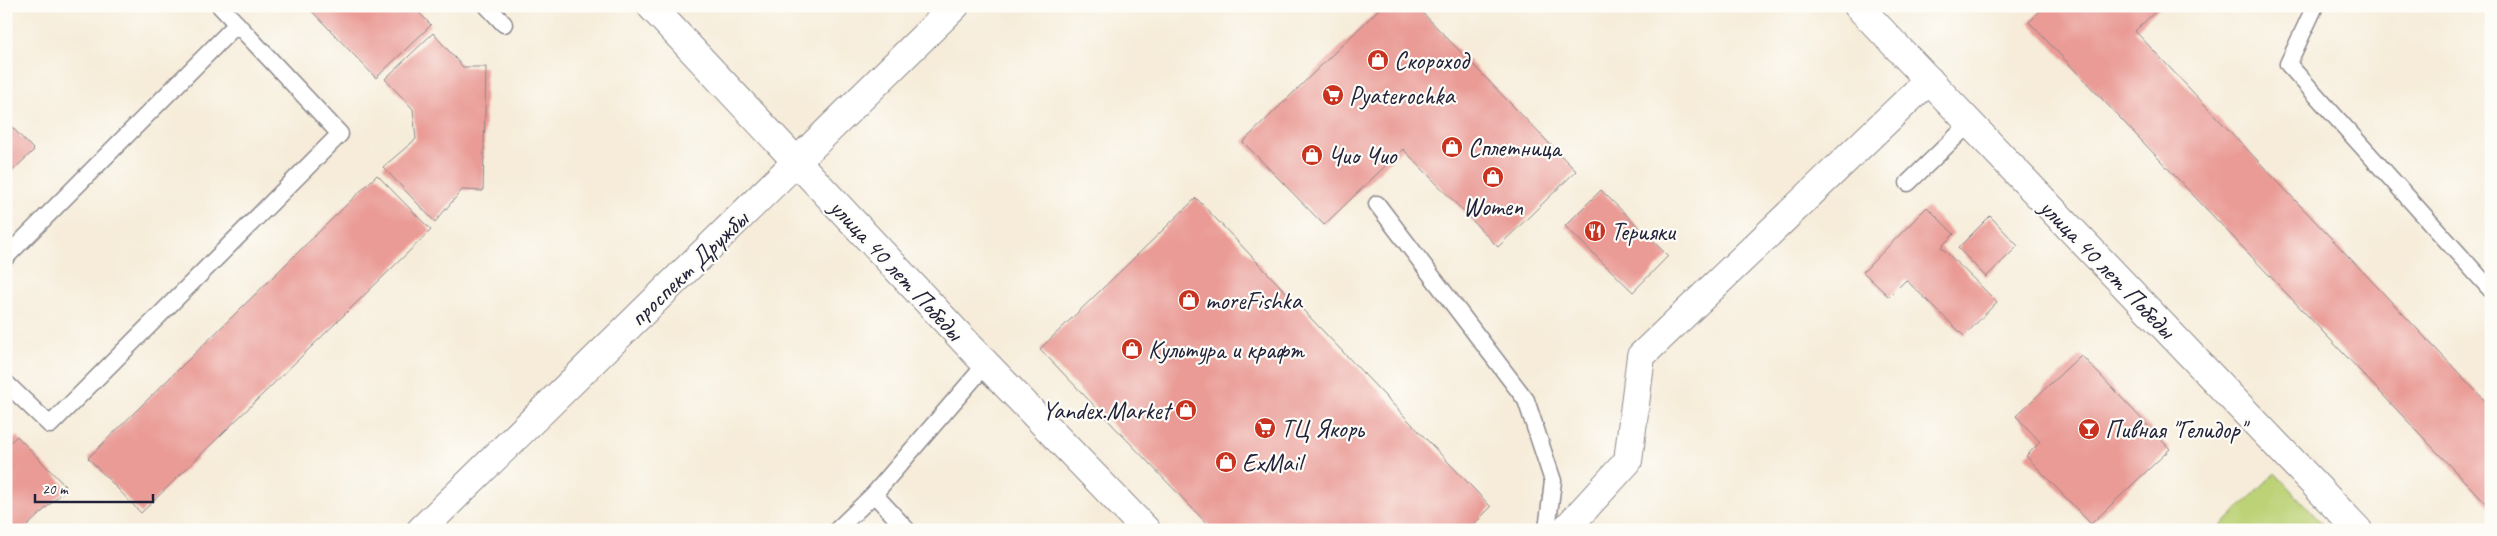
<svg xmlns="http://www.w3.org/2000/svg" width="2497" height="536" font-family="Caveat,sans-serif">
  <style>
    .green { fill: #bcd276; stroke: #6f7a58 }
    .building { fill: #ea9b96 }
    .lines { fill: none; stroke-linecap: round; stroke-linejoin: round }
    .service-casing { stroke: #8c878a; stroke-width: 19 }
    .minor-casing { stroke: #8c878a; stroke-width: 30 }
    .tertiary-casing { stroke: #8c878a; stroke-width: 30 }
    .service { stroke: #fff; stroke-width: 16 }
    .minor { stroke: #fff; stroke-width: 28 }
    .tertiary { stroke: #fff; stroke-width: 28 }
    .labels { text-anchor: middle; stroke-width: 4.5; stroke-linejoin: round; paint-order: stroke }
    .poi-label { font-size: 25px; fill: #22223b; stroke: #fdfcf7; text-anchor: start }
    .street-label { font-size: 25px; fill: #22223b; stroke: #fdfcf7 }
  </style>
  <rect width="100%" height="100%" fill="#fdfcf7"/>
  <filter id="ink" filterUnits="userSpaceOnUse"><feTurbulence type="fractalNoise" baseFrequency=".02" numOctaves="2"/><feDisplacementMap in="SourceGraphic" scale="10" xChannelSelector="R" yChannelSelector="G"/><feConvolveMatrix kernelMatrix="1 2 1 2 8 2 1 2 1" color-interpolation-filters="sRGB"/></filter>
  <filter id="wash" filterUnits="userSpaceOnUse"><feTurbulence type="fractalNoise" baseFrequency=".0096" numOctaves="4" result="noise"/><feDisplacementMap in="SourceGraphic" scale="20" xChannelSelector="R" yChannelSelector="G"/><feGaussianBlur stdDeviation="1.12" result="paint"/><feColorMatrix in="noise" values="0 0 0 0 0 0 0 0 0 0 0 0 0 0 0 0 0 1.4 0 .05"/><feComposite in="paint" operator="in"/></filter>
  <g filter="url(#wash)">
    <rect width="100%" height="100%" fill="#f6ecd9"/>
    <path class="green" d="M2275,473L2328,530H2217Z"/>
    <g id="blocks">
      <g class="building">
        <path d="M307,6H413L431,25L376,78Z"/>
        <path d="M1382,6H1416L1576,171L1498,247L1403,149L1324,225L1243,142Z"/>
        <path d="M2045,6H2161L2135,31L2491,407V509L2029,22Z"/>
        <path d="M433,33L463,67H486L483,191L462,190L435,222L383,167L416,139L413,109L385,79Z"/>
        <path d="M6,121L34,150L6,177Z"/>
        <path d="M377,175L431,230L141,513L88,458Z"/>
        <path d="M1601,190L1668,256L1633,292L1565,226Z"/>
        <path d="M1196,198L1491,507L1468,530H1213L1040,349Z"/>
        <path d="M1927,207L1954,234L1941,247L1997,302L1964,336L1906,280L1889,297L1863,272Z"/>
        <path d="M1990,216L2018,246L1986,277L1958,248Z"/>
        <path d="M2081,355L2170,449L2091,524L2026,456L2040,442L2016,416Z"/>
        <path d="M17,436L67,488L23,530H6V446Z"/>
      </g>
    </g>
  </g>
  <g filter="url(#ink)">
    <use href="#blocks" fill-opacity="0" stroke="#8c878a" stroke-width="1"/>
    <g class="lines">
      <g class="service-casing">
        <g id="service">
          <path d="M487,6L504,24"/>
          <path d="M2315,6L2288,64L2491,290"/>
          <path d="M1908,183L1970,123"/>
          <path d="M1377,204L1526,400L1553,481L1547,530"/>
          <path d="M6,257L237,24"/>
          <path d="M6,383L50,425L340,134L220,6"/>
          <path d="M874,494L907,530"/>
          <path d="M837,530L874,494L986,364"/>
        </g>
      </g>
      <g class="minor-casing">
        <g id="minor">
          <path d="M651,6L986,364L1146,530"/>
          <path d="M1858,6L2358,530"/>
        </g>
      </g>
      <g class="tertiary-casing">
        <g id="tertiary">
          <path d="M421,530L955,6"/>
          <path d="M1565,530L1628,461L1641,356L1929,80"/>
        </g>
      </g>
      <use href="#service" class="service"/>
      <use href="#minor" class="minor"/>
      <use href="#tertiary" class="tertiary"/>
    </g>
  </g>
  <defs>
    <g id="shop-disc" transform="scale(1.125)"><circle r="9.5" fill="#c8321e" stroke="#fdfcf7"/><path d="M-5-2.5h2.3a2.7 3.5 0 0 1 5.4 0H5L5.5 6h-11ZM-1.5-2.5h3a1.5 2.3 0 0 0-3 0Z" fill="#fff"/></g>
    <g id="supermarket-disc" transform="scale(1.125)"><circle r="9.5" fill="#c8321e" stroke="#fdfcf7"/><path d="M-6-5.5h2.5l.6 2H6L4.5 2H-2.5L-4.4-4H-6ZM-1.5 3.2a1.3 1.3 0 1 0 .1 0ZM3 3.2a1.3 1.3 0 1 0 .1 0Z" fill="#fff"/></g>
    <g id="restaurant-disc" transform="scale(1.125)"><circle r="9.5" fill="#c8321e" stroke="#fdfcf7"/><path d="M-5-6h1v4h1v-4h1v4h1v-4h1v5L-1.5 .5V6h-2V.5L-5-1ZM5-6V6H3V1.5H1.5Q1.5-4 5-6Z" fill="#fff"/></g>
    <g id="bar-disc" transform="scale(1.125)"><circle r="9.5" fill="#c8321e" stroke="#fdfcf7"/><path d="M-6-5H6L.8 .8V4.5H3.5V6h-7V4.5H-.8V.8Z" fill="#fff"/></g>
  </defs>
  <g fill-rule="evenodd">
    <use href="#shop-disc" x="1378" y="60"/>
    <use href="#supermarket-disc" x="1333" y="95"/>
    <use href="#shop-disc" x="1452" y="147"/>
    <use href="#shop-disc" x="1312" y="155"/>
    <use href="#shop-disc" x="1493" y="177"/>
    <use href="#restaurant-disc" x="1595" y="231"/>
    <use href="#shop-disc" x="1189" y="300"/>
    <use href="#shop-disc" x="1132" y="349"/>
    <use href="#shop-disc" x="1186" y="410"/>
    <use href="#supermarket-disc" x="1265" y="428"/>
    <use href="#bar-disc" x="2089" y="429"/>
    <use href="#shop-disc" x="1226" y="462"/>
  </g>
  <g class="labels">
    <g class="poi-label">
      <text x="1394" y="69">Скороход</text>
      <text x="1349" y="104">Pyaterochka</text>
      <text x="1468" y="156">Сплетница</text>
      <text x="1328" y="164">Чио Чио</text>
      <text x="1493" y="215" text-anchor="middle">Women</text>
      <text x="1611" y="240">Терияки</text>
      <text x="1205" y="309">moreFishka</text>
      <text x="1148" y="358">Культура и крафт</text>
      <text x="1170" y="419" text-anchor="end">Yandex.Market</text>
      <text x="1281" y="437">ТЦ Якорь</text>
      <text x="2105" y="438">Пивная "Гелидор"</text>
      <text x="1242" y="471">ExMail</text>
    </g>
    <g class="street-label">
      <text transform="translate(688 268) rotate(-44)" y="9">проспект Дружбы</text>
      <text transform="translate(2108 268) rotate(46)" y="9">улица 40 лет Победы</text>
      <text transform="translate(897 269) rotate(47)" y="9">улица 40 лет Победы</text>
    </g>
  </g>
  <rect width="2497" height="536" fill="none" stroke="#fdfcf7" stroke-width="25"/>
  <path d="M35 494v8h118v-8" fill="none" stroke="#22223b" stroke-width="2.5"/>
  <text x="42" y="494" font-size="15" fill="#22223b" stroke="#fdfcf7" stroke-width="4" paint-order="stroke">20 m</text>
</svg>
